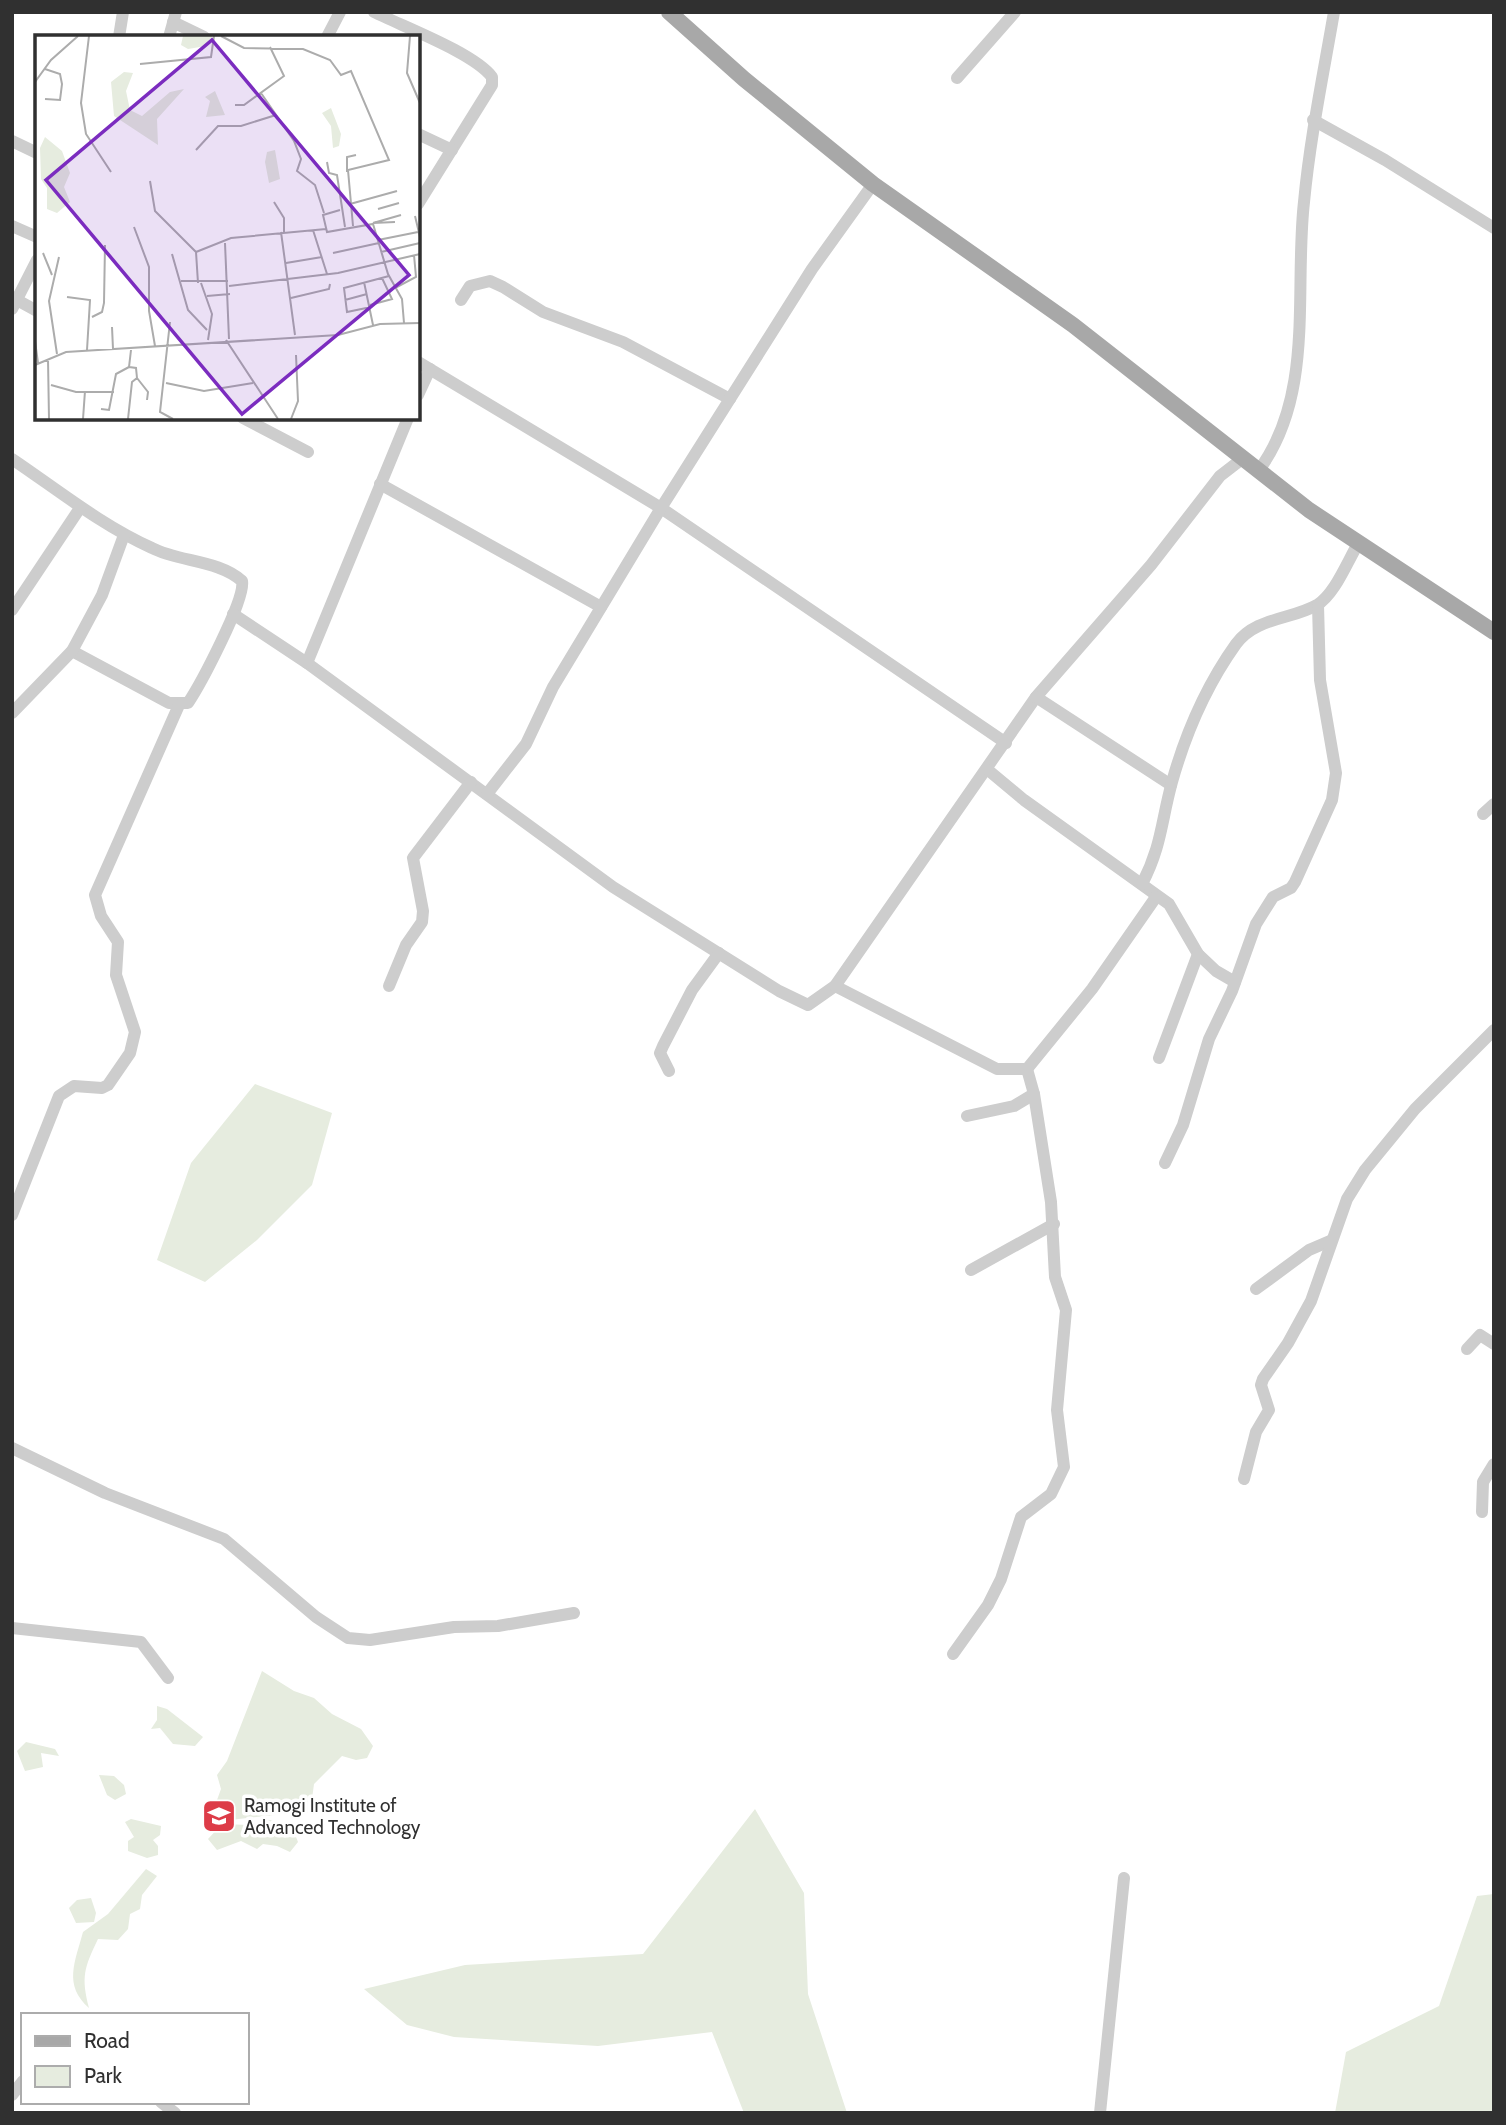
<svg xmlns="http://www.w3.org/2000/svg" width="1506" height="2125" font-family="Cabin,sans-serif">
  <style>
    .green { fill: #e6ecdf }
    .lines { fill: none; stroke-linecap: round; stroke-linejoin: round }
    .minor { stroke: #cdcdcd; stroke-width: 12 }
    .major { stroke: #a8a8a8; stroke-width: 16 }
    .labels { text-anchor: middle; stroke-width: 7; stroke-linejoin: round; paint-order: stroke }
    .poi-label { font-size: 19px; fill: #303030; stroke: #fff; text-anchor: start }
    .inset-road { fill: none; stroke: #acacac; stroke-width: 2 }
    .view { fill: #7b2cbf; fill-opacity: 0.15; stroke: #7b2cbf; stroke-width: 3.5 }
    .inset-edge { fill: none; stroke: #303030; stroke-width: 3.5 }
  </style>
  <rect width="100%" height="100%" fill="#fff"/>
  <g class="green">
    <path d="M255,1084L332,1113L312,1185L257,1240L205,1282L157,1260L191,1163Z"/>
    <path d="M262,1671L294,1691L314,1698L332,1714L361,1729L373,1746L367,1758L356,1760L342,1756L314,1784L312,1799L317,1801L312,1812L297,1814L279,1810L275,1815L230,1820L224,1812L213,1811L221,1789L217,1775L227,1761Z"/>
    <path d="M157,1706L167,1709L203,1737L195,1746L173,1744L160,1728L151,1729L157,1720Z"/>
    <path d="M26,1742L55,1749L59,1756L41,1753L43,1767L25,1771L17,1751Z"/>
    <path d="M99,1775L114,1776L124,1785L126,1794L115,1800L107,1795Z"/>
    <path d="M755,1809L804,1893L808,1994L847,2113H744L712,2032L598,2046L454,2037L407,2025L364,1989L465,1965L643,1954Z"/>
    <path d="M131,1819L161,1826L160,1835L153,1840L158,1846V1855L147,1858L128,1851V1841L134,1837L125,1822Z"/>
    <path d="M270,1820C285,1825 293,1826 298,1842L290,1852L277,1846L263,1844L257,1849L241,1841L217,1850L208,1839L222,1824L250,1825Z"/>
    <path d="M146,1869L157,1876L142,1895L140,1909L130,1914L128,1929L118,1940L98,1939C84,1968 81,1977 89,2008C63,1985 75,1962 83,1932L108,1914Z"/>
    <path d="M1494,1894V2113H1335L1346,2052L1439,2006L1477,1896Z"/>
    <path d="M91,1898L96,1913L94,1922L76,1923L69,1908L77,1900Z"/>
  </g>
  <g class="lines">
    <g class="minor">
      <path d="M374,12C404,27 474,53 492,77V85L418,204"/>
      <path d="M173,22L204,37"/>
      <path d="M119,37L123,12"/>
      <path d="M169,37L176,12"/>
      <path d="M327,37L340,12"/>
      <path d="M957,78L1015,12"/>
      <path d="M1313,120L1385,160L1494,228"/>
      <path d="M418,134L452,150"/>
      <path d="M12,141L37,153"/>
      <path d="M12,226L37,237"/>
      <path d="M17,300L37,311"/>
      <path d="M461,300L470,286L490,281L503,287L543,312L623,342L730,399"/>
      <path d="M12,309L37,260"/>
      <path d="M418,362L661,508L1006,743"/>
      <path d="M418,395L430,369"/>
      <path d="M243,418L308,452"/>
      <path d="M12,459C58,490 101,525 152,548C179,562 219,560 242,581C246,599 200,685 188,703H169L72,651"/>
      <path d="M1259,470C1315,394 1294,291 1304,202C1310,138 1323,76 1334,12"/>
      <path d="M380,484L601,607"/>
      <path d="M12,610L80,508"/>
      <path d="M233,614L307,663L613,887L779,991L808,1005L835,986L1036,697L1151,565L1220,476L1242,459"/>
      <path d="M307,663L408,418"/>
      <path d="M1036,697L1171,785"/>
      <path d="M12,713L72,651L102,595L124,535"/>
      <path d="M988,770L1024,800L1169,904L1198,954L1216,971L1235,982"/>
      <path d="M487,794L526,744L553,687L661,508L812,269L873,184"/>
      <path d="M1483,814L1494,804"/>
      <path d="M1142,884C1162,845 1161,822 1172,782C1186,732 1206,686 1236,644C1256,617 1291,620 1317,605C1335,594 1347,562 1358,544"/>
      <path d="M389,986L406,945L422,922L423,911L413,858L471,782"/>
      <path d="M835,986L997,1069H1027L1092,989L1156,897"/>
      <path d="M1159,1058L1198,954"/>
      <path d="M669,1071L660,1053L663,1046L692,990L719,953"/>
      <path d="M967,1116L1014,1106L1034,1094"/>
      <path d="M1165,1163L1183,1125L1209,1039L1232,991L1256,924L1273,897L1291,888L1295,882L1332,800L1336,773L1320,680L1318,605"/>
      <path d="M12,1215L59,1096L74,1086L102,1088L108,1085L130,1053L135,1032L116,975L118,942L101,916L95,895L179,705"/>
      <path d="M971,1270L1054,1224"/>
      <path d="M1256,1289L1309,1250L1330,1241"/>
      <path d="M1467,1349L1480,1335L1494,1344"/>
      <path d="M12,1448L105,1493L224,1539L316,1617L348,1638L370,1640L454,1627L498,1626L574,1613"/>
      <path d="M1244,1479L1256,1432L1269,1410L1261,1385L1263,1379L1288,1343L1311,1301L1347,1199L1365,1170L1415,1109L1494,1030"/>
      <path d="M1482,1512L1483,1482L1494,1464"/>
      <path d="M12,1628L141,1642L168,1678"/>
      <path d="M953,1654L988,1605L1001,1579L1021,1517L1051,1494L1064,1467L1057,1410L1066,1310L1055,1277L1051,1202L1034,1094L1027,1069"/>
      <path d="M12,2095L23,2081"/>
      <path d="M161,2102L175,2113"/>
      <path d="M1100,2113L1124,1878"/>
    </g>
    <path class="major" d="M669,12L744,79L873,184L1073,325L1309,510L1494,632"/>
  </g>
  <defs>
    <g id="university-square" transform="scale(1.75)"><rect x="-9" y="-9" width="18" height="18" rx="4" fill="#dd3c48" stroke="#fff"/><path d="M0-5L7-2L0 1L-7-2ZM-4 1L0 2.5L4 1V4Q0 6-4 4Z" fill="#fff"/></g>
  </defs>
  <g fill-rule="evenodd">
    <use href="#university-square" x="219" y="1816"/>
  </g>
  <g class="labels">
    <g class="poi-label">
      <text x="244" y="1812">Ramogi Institute of<tspan x="244" dy="22">Advanced Technology</tspan></text>
    </g>
  </g>
  <g transform="translate(35 35)">
    <rect width="385" height="385" fill="#fff"/>
    <path d="M148,1H177V4L171,11L153,14L146,10ZM89,37L98,38L91,56L95,75L107,81L135,57L149,54L122,84L123,110L79,81L76,47ZM180,56L190,80L171,82L175,66L170,62ZM296,73L306,99L304,111L298,113L296,91L287,78ZM10,102L27,116L35,138L29,152L35,167L22,178L12,174V153L6,144L5,113ZM240,115L245,144L234,148L230,127L232,117Z" fill="#e6ecdf"/>
    <path class="inset-road" d="M54,1L46,68L51,99L76,137M186,1L209,13L268,14L295,25L306,40L316,36L354,125L313,135L318,191M375,1L372,38L385,68M105,29L176,22L179,1M10,34L25,39L27,49L25,65L10,64M0,47L16,25L43,1M226,58L259,106L266,124L262,136L280,150L289,178M200,70H209L249,41L235,12M161,115L183,91H206L241,80M292,127L294,138L302,140L310,192M312,137V122L321,120M115,146L120,176L161,217M239,167L249,183V197M315,169L362,156M343,174L364,168M305,175L288,180L292,197L338,189L353,239L367,264L369,288M380,181L385,202M360,187L338,188L366,180M99,192L114,232V276L120,311M278,195L292,239M246,197L260,300M343,205L383,197M190,208L194,304M161,217L196,203L291,194M161,217L163,248M346,217L385,208M8,218L17,240M298,218L344,208M137,219L153,275L172,295M251,228L287,222M146,246H193M329,247L338,290M166,248L177,279L173,305M194,251L303,238L385,219M360,253L381,242L379,220M172,261L195,259M32,262L55,265L52,315M256,263L294,254L295,249M310,265L332,259M335,270L357,264L347,243M336,272L312,277L309,253L354,241M57,282L67,277L69,268L70,210M135,287L125,377L138,384M77,292L78,314M191,305L243,384M0,306L3,328M22,319L14,266L24,222M13,324L14,384M0,330L31,317L303,300L345,289L385,288M102,343L113,357L112,365M131,348L169,356L218,348M16,350L41,357H79M66,374L74,375L81,339L94,332L96,315M48,384L50,356M93,384L97,347L102,343L101,333L94,332M256,384L263,366L261,320"/>
    <path class="view" d="M177,5L374,240L207,379L11,145Z"/>
    <rect width="385" height="385" class="inset-edge"/>
  </g>
  <rect width="1506" height="2125" fill="none" stroke="#303030" stroke-width="28"/>
  <rect x="21" y="2013" width="228" height="91" fill="#ffffff" stroke="#acacac" stroke-width="2"/>
  <rect x="35" y="2036" width="35" height="10" fill="#a8a8a8" stroke="#acacac" stroke-width="2"/>
  <text x="84" y="2048" font-size="21" fill="#303030">Road</text>
  <rect x="35" y="2066" width="35" height="21" fill="#e6ecdf" stroke="#acacac" stroke-width="2"/>
  <text x="84" y="2083" font-size="21" fill="#303030">Park</text>
</svg>
